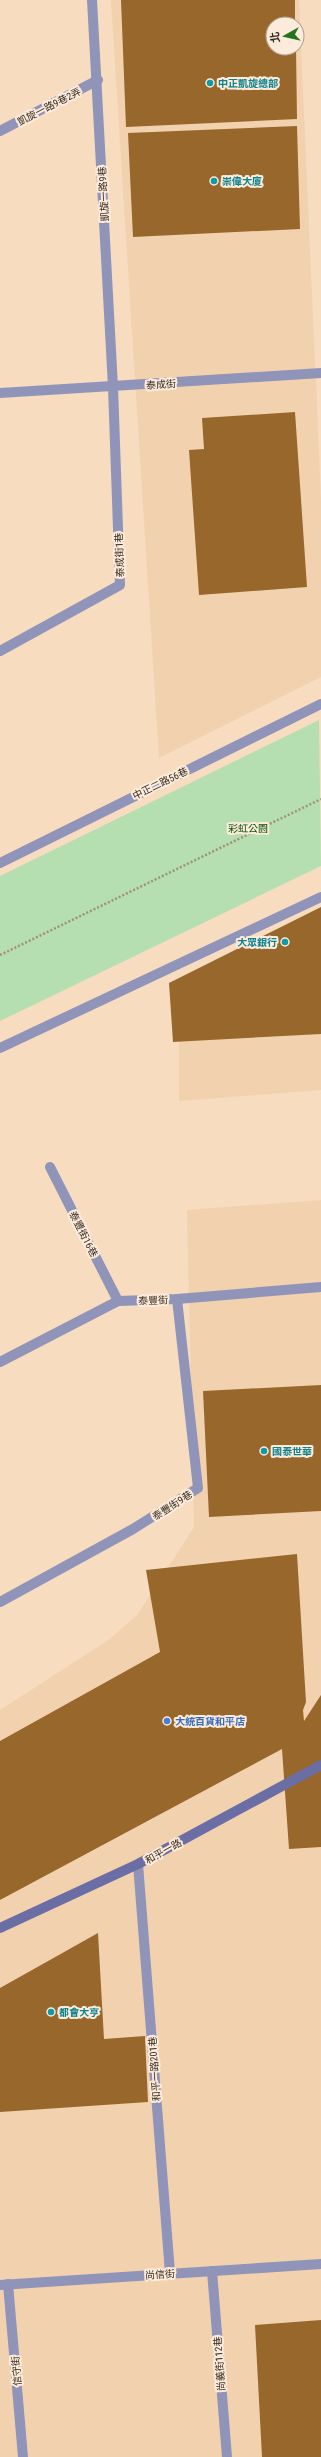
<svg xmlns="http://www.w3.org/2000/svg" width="321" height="2457" font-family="'Roboto Condensed','Noto Sans TC',sans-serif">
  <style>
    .built { fill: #f2d1af; fill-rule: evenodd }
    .green { fill: #b6dfb1 }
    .building { fill: #98672b }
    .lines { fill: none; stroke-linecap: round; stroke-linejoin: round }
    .path { stroke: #a3907b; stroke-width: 2.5; stroke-dasharray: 2 2; stroke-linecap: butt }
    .lane { stroke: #9094b9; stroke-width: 10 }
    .street { stroke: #9094b9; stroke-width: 10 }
    .secondary { stroke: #6a6ea4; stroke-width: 10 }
    .culture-dot { fill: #0f9aa8; stroke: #fcebdb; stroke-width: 1.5 }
    .shop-dot { fill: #3f7fe0; stroke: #fcebdb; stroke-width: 1.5 }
    .labels { text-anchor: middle; stroke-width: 4; stroke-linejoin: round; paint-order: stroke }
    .culture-label { font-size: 10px; font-weight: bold; fill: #0d838f; stroke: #fcebdb; text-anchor: start }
    .street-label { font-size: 10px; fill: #362c21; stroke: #fcebdb }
    .park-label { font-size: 10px; fill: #074f04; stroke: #fcebdb }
    .shop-label { font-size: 10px; font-weight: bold; fill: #366cbe; stroke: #fcebdb; text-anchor: start }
  </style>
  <rect width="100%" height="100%" fill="#f7dcc0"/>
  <g class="built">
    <path d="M111,0H299L321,498V677L159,758ZM273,24H297V48H273Z"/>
    <path d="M321,910V1090L179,1101V978Z"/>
    <path d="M321,1200V2457H0V1710L110,1639L138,1614L194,1527L187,1210Z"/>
  </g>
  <path class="green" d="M319,720L321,866L0,1021V876Z"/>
  <g class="building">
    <path d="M121,0H295V24H273V48H296L297,119L126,127Z"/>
    <path d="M297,126L300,229L133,237L128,133Z"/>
    <path d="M295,412L307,587L199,595L189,450L204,449L202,418Z"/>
    <path d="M321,907V1034L173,1042L169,983Z"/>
    <path d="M321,1385V1511L209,1517L203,1391Z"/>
    <path d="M297,1554L306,1702L303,1710L304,1721L321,1695V1847L289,1849L282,1749L0,1900V1741L160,1652L146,1570Z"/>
    <path d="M98,1933L104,2039L145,2036L148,2102L0,2112V1988Z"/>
    <path d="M321,2320V2457H262L255,2325Z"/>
  </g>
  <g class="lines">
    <path class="path" d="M0,955L321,799"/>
    <path class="lane" d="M0,651L120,585L113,387"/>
    <g class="street">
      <path d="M92,0L113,387"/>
      <path d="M0,131L98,80"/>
      <path d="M0,393L321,373"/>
      <path d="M0,863L321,704"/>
      <path d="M0,1048L321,897"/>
      <path d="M50,1167L118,1301"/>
      <path d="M0,1362L118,1301L177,1299L321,1287"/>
      <path d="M0,1602L133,1529L198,1488L177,1299"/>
      <path d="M138,1864L170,2273"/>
      <path d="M212,2271L227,2457"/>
      <path d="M8,2284L23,2457"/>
      <path d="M0,2285L321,2264"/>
    </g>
    <path class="secondary" d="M0,1928L138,1864L321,1765"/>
  </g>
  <g class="culture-dot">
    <circle cx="210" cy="83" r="4"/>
    <circle cx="214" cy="181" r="4"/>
    <circle cx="285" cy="942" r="4"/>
    <circle cx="264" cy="1451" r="4"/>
    <circle cx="51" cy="2012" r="4"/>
  </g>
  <circle class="shop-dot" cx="167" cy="1721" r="4"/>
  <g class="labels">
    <g class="culture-label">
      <text x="218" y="87">中正凱旋總部</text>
      <text x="222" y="185">崇偉大廈</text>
      <text x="277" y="946" text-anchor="end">大眾銀行</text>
      <text x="272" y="1455">國泰世華</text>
      <text x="59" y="2016">都會大亨</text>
    </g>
    <g class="street-label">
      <text transform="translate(49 106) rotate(-27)" y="4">凱旋一路9巷2弄</text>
      <text transform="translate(103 194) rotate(-93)" y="4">凱旋一路9巷</text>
      <text transform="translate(161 384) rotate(-4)" y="4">泰成街</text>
      <text transform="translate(119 555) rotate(-92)" y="4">泰成街1巷</text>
      <text transform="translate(160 783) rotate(-26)" y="4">中正二路56巷</text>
      <text transform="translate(84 1234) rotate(63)" y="4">泰豐街16巷</text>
      <text transform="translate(153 1300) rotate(-2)" y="4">泰豐街</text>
      <text transform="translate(172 1505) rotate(-33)" y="4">泰豐街9巷</text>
      <text transform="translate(163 1851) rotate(-29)" y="4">和平一路</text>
      <text transform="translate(154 2069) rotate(-94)" y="4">和平一路201巷</text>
      <text transform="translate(160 2274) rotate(-4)" y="4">尚信街</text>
      <text transform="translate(219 2364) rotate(-94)" y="4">尚義街112巷</text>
      <text transform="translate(16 2371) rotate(-95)" y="4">信守街</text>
    </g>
    <g class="park-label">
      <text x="248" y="832">彩虹公園</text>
    </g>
    <g class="shop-label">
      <text x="175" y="1725">大統百貨和平店</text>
    </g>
  </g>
  <g transform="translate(285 36) rotate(262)"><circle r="19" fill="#fcebdb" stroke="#ad9f91"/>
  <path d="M0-3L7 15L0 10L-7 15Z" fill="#24741b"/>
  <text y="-6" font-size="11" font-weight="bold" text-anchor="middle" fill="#362c21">北</text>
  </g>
</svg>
